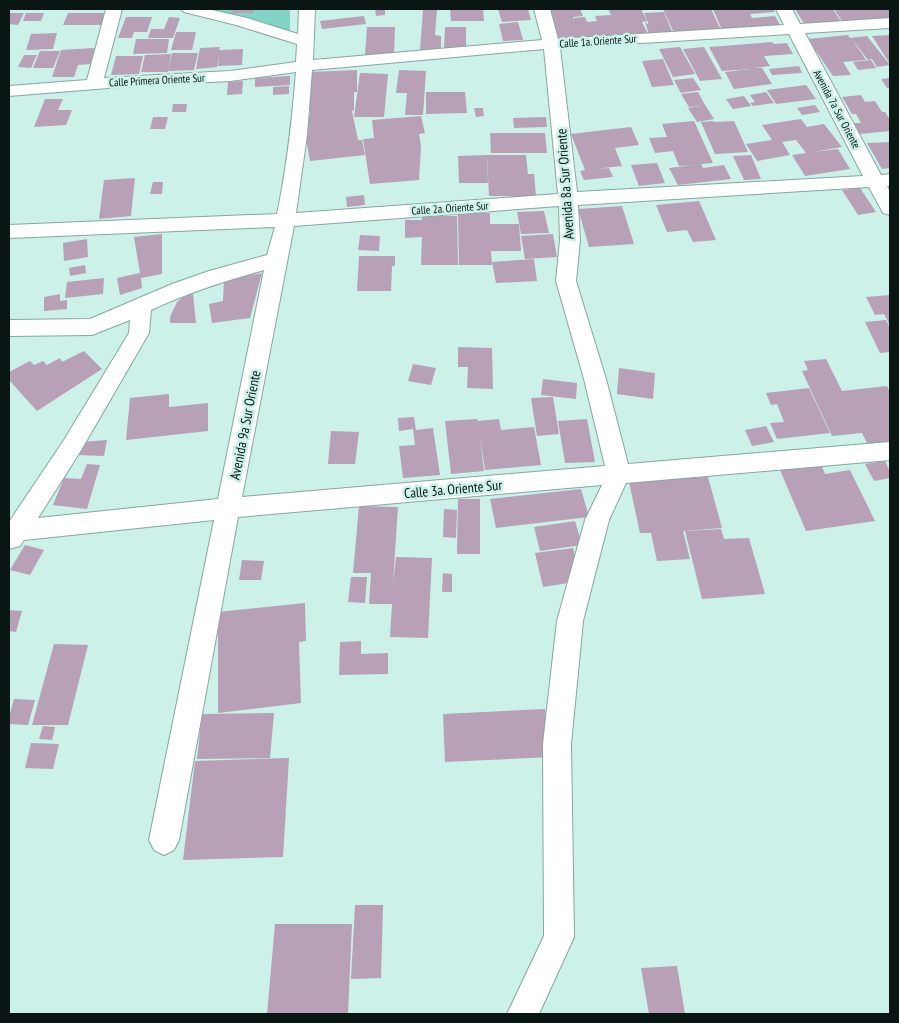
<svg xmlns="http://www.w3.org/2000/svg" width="899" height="1023" font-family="'PT Sans Narrow',sans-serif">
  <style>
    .green { fill: #82d5c6 }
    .building { fill: #b8a0b6 }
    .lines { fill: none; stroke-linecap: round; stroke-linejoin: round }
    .street-casing { stroke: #84a8a0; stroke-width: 2 }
    .street { fill: #fff; fill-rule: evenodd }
    .labels { text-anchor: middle; stroke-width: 5; stroke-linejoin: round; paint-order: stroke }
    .far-street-label { font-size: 11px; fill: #091614; stroke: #cbf1e9 }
    .street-label { font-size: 14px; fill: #091614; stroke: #cbf1e9 }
  </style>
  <rect width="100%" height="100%" fill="#cbf1e9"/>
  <path class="green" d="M185,9H290V38Z"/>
  <g class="building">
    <path d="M233,9H254L253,13H232Z"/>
    <path d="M375,9H385V15L376,16Z"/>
    <path d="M450,9H483L484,21H451Z"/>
    <path d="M498,9H528L531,20L502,22Z"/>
    <path d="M549,9H580L583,16L573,17L574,21V18L585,17L587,22L597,21L595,16L611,15L608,9H641L647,21L642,22L649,36L637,37L634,31L636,37L560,42Z"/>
    <path d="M663,9H711L722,32L675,35Z"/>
    <path d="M713,9H773L775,12L750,14L752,18L775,16L782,28L759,29L754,20L759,29L723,32Z"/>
    <path d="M795,9H833L842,23L805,25Z"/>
    <path d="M834,9H890V21L844,24Z"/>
    <path d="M423,10H437L435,35L441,36V50H420Z"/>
    <path d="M664,12L673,34L649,35L645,22L649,25L644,13Z"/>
    <path d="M9,13H24L18,25L9,24Z"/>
    <path d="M26,13H44L41,21H23Z"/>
    <path d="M68,13H108L104,25H63Z"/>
    <path d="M364,16L366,24L322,29L320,21Z"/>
    <path d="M126,17H152L147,32H134L132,38H118Z"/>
    <path d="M169,17L180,18L173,38H148L151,29H164Z"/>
    <path d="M518,22L523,40L503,41L499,24Z"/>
    <path d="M367,27H395L394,55H365Z"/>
    <path d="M445,27H466V49H444Z"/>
    <path d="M176,32H196L192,50H171Z"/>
    <path d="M57,33L53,49L26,50L31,34Z"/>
    <path d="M848,35L850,38L867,36L890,65L877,67L872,59L868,60L852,39L866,60L843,62L851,75L833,76L808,39Z"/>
    <path d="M890,35V64L872,36Z"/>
    <path d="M136,39H169L167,53L133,54Z"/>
    <path d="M772,42L774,44L787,43L793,54L764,56L770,66L755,68H762L772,84L734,89L725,72L752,69L722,71L709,47Z"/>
    <path d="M220,47L219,50L243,49L242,65L218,66L219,56L217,67L196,69L200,48Z"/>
    <path d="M680,47L695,74L673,77L659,49Z"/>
    <path d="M704,47L722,79L700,81L683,49Z"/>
    <path d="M94,48L91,64L78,65L74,77H52L61,50Z"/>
    <path d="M40,51H60L53,68H33Z"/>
    <path d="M172,53H198L194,70L168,71Z"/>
    <path d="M171,54L168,72H141L145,55Z"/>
    <path d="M24,55H37L31,68L18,67Z"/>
    <path d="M116,56H143L139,74L111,75Z"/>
    <path d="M663,59L674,85L652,87L642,61Z"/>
    <path d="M871,60L876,68L858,70L853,62Z"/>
    <path d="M799,66L802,73L772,75L769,69Z"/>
    <path d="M357,70V92H354V110L352,111L358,140H362L365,155L310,161L302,116H310L309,72Z"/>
    <path d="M399,70L426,71L423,115H405L407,93H396Z"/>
    <path d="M360,73L388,74L384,117H354Z"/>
    <path d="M290,76V85L255,87V78Z"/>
    <path d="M693,78L701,90L681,93L674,80Z"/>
    <path d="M890,78V88H887L881,79Z"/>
    <path d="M243,81L242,94L227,95L228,82Z"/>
    <path d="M806,85L816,99L776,104L767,90Z"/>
    <path d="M289,86V94L273,95V87Z"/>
    <path d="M426,92H465L467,113L426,114Z"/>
    <path d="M698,92L705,105L714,119L697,122L688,108L701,106L689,107L681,94Z"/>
    <path d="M766,92L774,103L753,106L750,103L755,102L750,95Z"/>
    <path d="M861,95L865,102L875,101L882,112H885L890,120V131L860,134L854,123H861L856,114H852L842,97Z"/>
    <path d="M744,96L751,106L733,109L726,99Z"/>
    <path d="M45,99H63L58,110H72L66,125L34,127Z"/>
    <path d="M173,104H187L186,112H172Z"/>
    <path d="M815,105L820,112L802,115L797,108Z"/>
    <path d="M474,108H483L484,116L476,117Z"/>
    <path d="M421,116L425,133L419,134L421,146L419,180L370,184L363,139L374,138L372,120Z"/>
    <path d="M153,117H168L165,129H150Z"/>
    <path d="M546,117L547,127L514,128L513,118Z"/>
    <path d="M801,119L807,127L824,124L842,147L813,152L838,149L850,169L805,176L792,155L806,153L796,140L782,142L790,155L757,161L746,144L772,140L762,125Z"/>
    <path d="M694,121L713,163L701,164L703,168L724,165L731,179L678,185L669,168L694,165L679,166L673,151L655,153L649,138L667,137L662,124Z"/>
    <path d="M714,121V122L734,121L748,152L715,154L701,122Z"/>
    <path d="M631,127L639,145L615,148L622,166L594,169L609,168L613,177L584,180L580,171L585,170L571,134Z"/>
    <path d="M490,133H545L547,153H491Z"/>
    <path d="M890,142V168L882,169L867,143Z"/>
    <path d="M487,155L488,183H459L458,156Z"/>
    <path d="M487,155H526L528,174H534L536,196H489Z"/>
    <path d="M751,155L761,179L744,180L733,156Z"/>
    <path d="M657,163L665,183L639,186L631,165Z"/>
    <path d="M135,178L131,216L99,219L104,180Z"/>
    <path d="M153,182H163L162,194H150Z"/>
    <path d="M860,188L876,212L858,215L842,190Z"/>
    <path d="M364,195L365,205L347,207L346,197Z"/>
    <path d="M699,201L716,240L693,242L687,230L667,232L656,205Z"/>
    <path d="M622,206L634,244L589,247L578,209Z"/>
    <path d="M544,211L549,233L521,234L517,212Z"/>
    <path d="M458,213H490V224H519L521,251H491L492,265H459Z"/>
    <path d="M422,216H457L458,265H421L422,237L405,238V220H422Z"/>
    <path d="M162,234V274L141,278L142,288L120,295L117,278L140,273L134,237Z"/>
    <path d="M553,234L557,257L525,259L521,236Z"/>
    <path d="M360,235L380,236L379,251L358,250Z"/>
    <path d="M87,239L88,257L64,261L63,243Z"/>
    <path d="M359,256H395V266H392L391,291H357Z"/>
    <path d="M534,259L537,281L496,283L492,262Z"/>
    <path d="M85,265L86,273L70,276L69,268Z"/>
    <path d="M262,273L250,318L212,323L209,304L223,301L224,280Z"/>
    <path d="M104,278L103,294L65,298L67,282Z"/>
    <path d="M60,294V301L67,300V309L44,311V297Z"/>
    <path d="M193,294L196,323H170V317L177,302L183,297Z"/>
    <path d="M890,295V325L884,314L875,315L866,297Z"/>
    <path d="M886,320L890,328V352L880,353L865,322Z"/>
    <path d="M458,347L492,348L493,389L467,388L468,367H458Z"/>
    <path d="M84,351L102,369L37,411L9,380V372L30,361L34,365L43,361L47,365L60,358L62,362Z"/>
    <path d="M826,359L842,391L887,386L890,392V444L869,447L862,433L832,436L802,371L808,370L804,361Z"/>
    <path d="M413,364L436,368L431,385L408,381Z"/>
    <path d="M619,368L655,373L653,399L617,394Z"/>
    <path d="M543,379L577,383L576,399L541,395Z"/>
    <path d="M809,388L830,433L777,439L770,423L784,422L777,404L771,405L766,393Z"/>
    <path d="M169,394V407L208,403V431L126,440L130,398Z"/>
    <path d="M553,397L559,434L537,436L531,398Z"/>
    <path d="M414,417L416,430L433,428L440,475L403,478L399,446L415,445L413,429L399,431L398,418Z"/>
    <path d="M477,419L478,421L499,419L501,430L534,427L541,465L485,470L480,436L484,471L451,474L445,421Z"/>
    <path d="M587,419L595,462L565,463L558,421Z"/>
    <path d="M766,426L774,442L752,446L745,430Z"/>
    <path d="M331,431L359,432L355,464H328Z"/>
    <path d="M107,440L104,456L78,455L82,442Z"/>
    <path d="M885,461L890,472V478L874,481L865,464Z"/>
    <path d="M87,464L100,465L87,509L53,505L64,478L81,479Z"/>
    <path d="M821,464L825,474L850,470L875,521L806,531L780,470Z"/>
    <path d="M708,477L722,528L683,531L690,559L657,561L651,533H640L629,482Z"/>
    <path d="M581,489L589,517L496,528L490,499Z"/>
    <path d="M458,499H480V554H457Z"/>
    <path d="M359,506L398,507L393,583L396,557L432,558L428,638L390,637L392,604H369L371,573H353Z"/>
    <path d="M444,509L457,510L456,538L443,537Z"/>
    <path d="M575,521L582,545L540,551L534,527Z"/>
    <path d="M721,529L724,539L749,538L765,594L702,599L685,531Z"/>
    <path d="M25,545L44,550L30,575L10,570Z"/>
    <path d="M573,548L577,564L571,565L575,582L543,587L535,553Z"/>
    <path d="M242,560L264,561L261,580H239Z"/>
    <path d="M443,573L452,574V592H442Z"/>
    <path d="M351,577H367L365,603L348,602Z"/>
    <path d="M305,603L306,641L299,642L301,703L218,713V612Z"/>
    <path d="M9,610L22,611L16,632L9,631Z"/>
    <path d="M361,641V654L388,653V674L339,675L340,642Z"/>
    <path d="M54,644L88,645L68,725H32Z"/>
    <path d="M14,699L35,700L28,725L9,724V717Z"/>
    <path d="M545,709L550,757L445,762L443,714Z"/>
    <path d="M274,713L270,758L197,759L202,714Z"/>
    <path d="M43,726L55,727L52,740L39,739Z"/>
    <path d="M31,743L59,744L53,769L25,768Z"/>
    <path d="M289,758L283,857L183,860L195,761Z"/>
    <path d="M355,905H383L381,978L351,979Z"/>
    <path d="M275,924H352L348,1014H267Z"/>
    <path d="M677,966L685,1014H649L641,968Z"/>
  </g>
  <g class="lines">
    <g class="street-casing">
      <path id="street" d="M106,9H122L104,78L230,71L296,62L297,44L236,25L184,12L181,9H208L247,18L298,34L299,9H315L313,60L542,40L534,9H550L558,39L784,25L776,9H792L800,24L890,18V28L805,33L881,175L890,174V186H887L890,192V215L883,213L869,187L578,205L580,240L576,281L606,379L628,464L890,442V460L626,483L609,520L583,621L571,744L574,937L539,1014H507L544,936L543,744L557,621L585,520L602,485L238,517L179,840L174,850L164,855L154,850L149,840L214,520L24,540L20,546L9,549V522L64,440L129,333L130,320L92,335L9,336V320L90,319L172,284L209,271L267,255L275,227L9,238V225L277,214C287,167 292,120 296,72L230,81L133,86L9,96V86L87,80ZM789,34L863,176L577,192L560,48ZM544,49L558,194L296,213L307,135L312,70ZM559,206L560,240L556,281L584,379L605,466L242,497L294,226ZM264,270L218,499L38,518L80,452L149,333L151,310C188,293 225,281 264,270Z"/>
    </g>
    <use href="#street" class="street"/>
  </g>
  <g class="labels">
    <g class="far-street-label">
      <text transform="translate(598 41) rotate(-4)" y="4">Calle 1a. Oriente Sur</text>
      <text transform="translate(157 80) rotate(-3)" y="4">Calle Primera Oriente Sur</text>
      <text transform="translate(837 109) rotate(62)" y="4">Avenida 7a Sur Oriente</text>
      <text transform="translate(450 208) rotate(-4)" y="4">Calle 2a. Oriente Sur</text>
    </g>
    <g class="street-label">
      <text transform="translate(565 184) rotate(-94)" y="5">Avenida 8a Sur Oriente</text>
      <text transform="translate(245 425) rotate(-79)" y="5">Avenida 9a Sur Oriente</text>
      <text transform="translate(453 489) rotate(-5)" y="5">Calle 3a. Oriente Sur</text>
    </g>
  </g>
  <rect width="899" height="1023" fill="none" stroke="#091614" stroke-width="20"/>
</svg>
